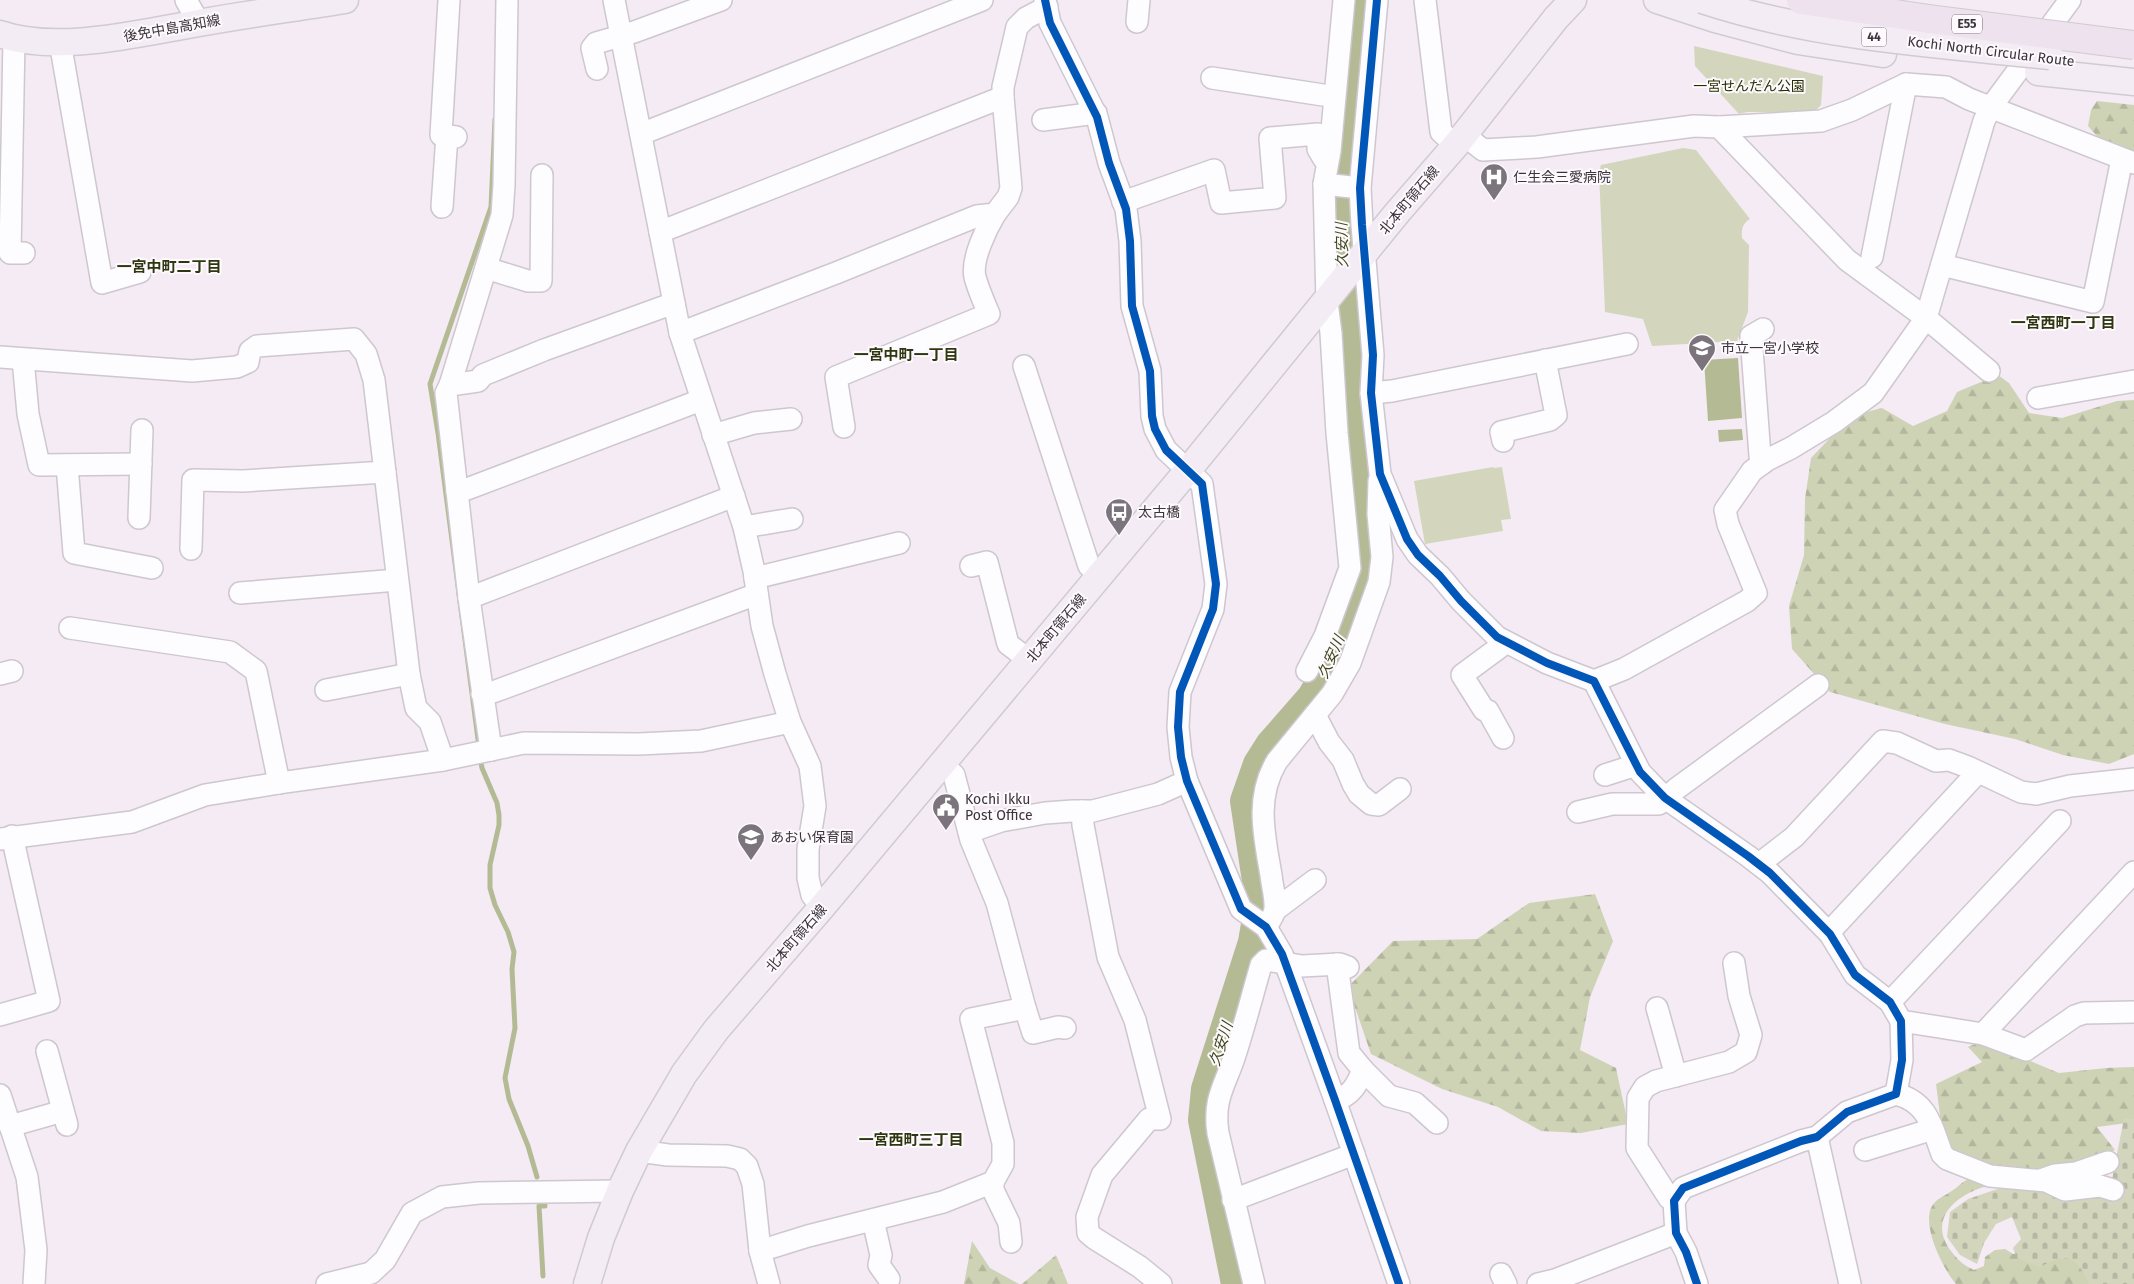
<svg xmlns="http://www.w3.org/2000/svg" width="2134" height="1284" font-family="'Fira Sans','Noto Sans JP',sans-serif">
  <style>
    .forest { fill: url(#forest-firs) }
    .cemetery { fill: url(#cemetery-stones) }
    .green { fill: #d3d6bd }
    .water { fill: #b4bb94 }
    .lines { fill: none; stroke-linecap: round; stroke-linejoin: round }
    .stream { stroke: #b4bb94; stroke-width: 5 }
    .river { stroke: #b4bb94; stroke-width: 30 }
    .minor-casing { stroke: #cec7cf; stroke-width: 24 }
    .major-casing { stroke: #d0cbd0; stroke-width: 29 }
    .minor { stroke: #fdfcfe; stroke-width: 21 }
    .major { stroke: #f3ecf5; stroke-width: 26 }
    .major-bridge-casing { stroke: #d0cbd0; stroke-width: 29; stroke-linecap: butt }
    .highway-bridge-casing { stroke: #d0cbd0; stroke-width: 30; stroke-linecap: butt }
    .major-bridge { stroke: #f3ecf5; stroke-width: 26 }
    .highway-bridge { stroke: #ede2ee; stroke-width: 28 }
    .cycleway-casing { stroke: #fdf9fd; stroke-width: 11 }
    .cycleway { stroke: #0057b8; stroke-width: 8 }
    .labels { text-anchor: middle; stroke-width: 4; stroke-linejoin: round; paint-order: stroke }
    .shield { fill: #fdf9fd; stroke: #746f75; stroke-width: 1 }
    .shield-label { font-size: 12px; font-weight: bold; fill: #3a343b }
    .street-label { font-size: 14px; fill: #3a343b; stroke: #fdf9fd }
    .park-label { font-size: 14px; fill: #272f00; stroke: #fdf9fd }
    .poi-label { font-size: 14px; fill: #3a343b; stroke: #fdf9fd; text-anchor: start }
    .water-label { font-size: 15px; font-style: italic; fill: #3d4618; stroke: #fdf9fd }
    .neighbourhood-label { font-size: 15px; font-weight: bold; fill: #2f3710; stroke: #fdf9fd }
  </style>
  <defs>
    <pattern id="forest-firs" width="22" height="20" patternUnits="userSpaceOnUse" patternTransform="scale(1.25)"><rect width="22" height="20" fill="#cfd3b6"/><path d="M5 1l3.5 6h-7zM16 11l3.5 6h-7z" fill="#b2b69d"/></pattern>
    <pattern id="cemetery-stones" width="16" height="16" patternUnits="userSpaceOnUse" patternTransform="scale(1.25)"><rect width="16" height="16" fill="#d3d6bd"/><path d="M2 7V4a2 2 0 0 1 4 0v3zM10 15v-3a2 2 0 0 1 4 0v3z" fill="#b6b8a3"/></pattern>
  </defs>
  <rect width="100%" height="100%" fill="#f4ebf5"/>
  <g class="forest">
    <path d="M2097,101L2134,105V153L2103,143L2088,126L2091,110Z"/>
    <path d="M1998,375L2009,383L2029,413L2062,418L2117,401L2134,400V754L2109,764L2063,755L2015,739L1945,724L1830,692L1792,649L1789,606L1804,555L1805,499L1811,458L1851,416L1882,408L1913,426L1947,411L1957,392Z"/>
    <path d="M1595,894L1613,941L1590,997L1580,1050L1616,1068L1628,1124L1581,1133L1541,1131L1498,1107L1442,1089L1371,1054L1348,987L1393,941L1477,939L1529,903Z"/>
    <path d="M1977,1043L2016,1055L2059,1073L2106,1068L2134,1067V1125L2127,1123L2097,1127L2115,1150L2078,1166L2033,1174L1984,1168L1944,1147L1936,1084L1982,1062L1968,1047Z"/>
    <path d="M1976,1177L1992,1185C1961,1191 1925,1217 1951,1251C1958,1260 1963,1265 1974,1270L1984,1266L1985,1257L1995,1250L2005,1249L2013,1254L2056,1250L2061,1246L2105,1284H1956C1943,1269 1921,1225 1932,1206C1937,1198 1943,1197 1950,1192C1962,1185 1961,1180 1976,1177Z"/>
    <path d="M972,1241L990,1268L1019,1284H964Z"/>
    <path d="M1056,1255L1068,1284H1022Z"/>
  </g>
  <path class="cemetery" d="M2124,1118L2134,1119V1284H2089C2076,1255 2067,1252 2040,1267L2017,1258L2013,1248L2021,1239L2012,1217L1996,1224L1984,1243L1977,1264L1960,1255L1947,1237L1950,1212L1968,1199L2021,1181L2109,1195Z"/>
  <g class="green">
    <path d="M1694,46L1823,76L1821,105L1814,112H1747L1739,114L1695,66Z"/>
    <path d="M1683,148L1696,150L1750,219C1743,223 1741,229 1742,238L1749,245L1748,312L1737,341L1652,346L1643,319L1605,312L1599,172L1601,165Z"/>
    <path d="M1493,467L1494,468L1502,467L1511,519L1501,520L1503,531L1425,544L1414,481Z"/>
  </g>
  <g class="water">
    <path d="M1738,358L1742,418L1708,421L1704,360Z"/>
    <path d="M1742,429L1743,440L1719,442L1718,430Z"/>
  </g>
  <g class="lines">
    <g class="stream">
      <path d="M479,747L438,433L430,384L491,207L495,119"/>
      <path d="M480,758L482,768L497,803L499,815V825L490,865V888L495,905L508,932L514,952L512,969L515,1028L505,1078L509,1099L528,1146L537,1177"/>
      <path d="M543,1276L539,1206H545L544,1200"/>
    </g>
    <path class="river" d="M1236,1284L1203,1120L1206,1089L1253,942L1260,901L1245,801L1258,764L1270,745L1312,697L1328,669L1354,609L1365,575L1364,548L1351,448L1341,233L1342,172L1358,0"/>
    <g class="minor-casing">
      <g id="minor">
        <path d="M186,0L199,23"/>
        <path d="M449,0L441,135L456,137"/>
        <path d="M614,0L680,333L744,527L754,571L762,626L775,674L790,722L810,766L815,806L808,849V878L812,895L822,907"/>
        <path d="M1045,0L1050,23L1097,117L1109,163L1126,209L1130,241L1132,306L1150,371L1152,416L1155,429L1166,450L1202,484L1216,584L1213,609L1180,692L1178,727L1181,757L1187,781L1241,909L1266,927L1282,954L1335,1100L1399,1284"/>
        <path d="M1377,0L1360,188L1362,225L1373,355L1371,393L1380,474L1407,539L1418,555L1440,576L1461,601L1497,637L1547,663L1594,681L1640,772L1665,798L1748,856L1770,873L1830,934L1855,975L1890,1002L1901,1021L1902,1060L1896,1094L1847,1112L1817,1137L1801,1141L1683,1188L1674,1201L1676,1233L1686,1252L1697,1284"/>
        <path d="M1425,0L1441,132L1456,145"/>
        <path d="M1137,22L1139,0"/>
        <path d="M14,39L10,253H24"/>
        <path d="M60,42L102,283L140,272"/>
        <path d="M597,69L592,48L596,43L634,32L721,0"/>
        <path d="M1212,78L1323,95"/>
        <path d="M1043,120L1096,113"/>
        <path d="M1719,127L1847,260L1926,318L1989,371"/>
        <path d="M641,134L982,0"/>
        <path d="M1464,135L1483,150L1537,147L1694,126L1719,127L1821,121L1852,110L1906,84L1946,87L1969,99L2134,163"/>
        <path d="M1324,184L1360,188"/>
        <path d="M1123,202L1214,170L1221,203L1275,198L1270,138L1318,134V149L1324,159"/>
        <path d="M442,207L447,135"/>
        <path d="M660,232L1003,97V87L1017,27L1026,18L1047,7"/>
        <path d="M1872,257L1906,84"/>
        <path d="M1942,265L2093,302L2122,159"/>
        <path d="M486,268L528,281H541L542,175"/>
        <path d="M680,333L836,273L977,216L995,214L1008,197L1011,188L1003,97"/>
        <path d="M0,357L192,371L237,367L248,362L250,351L257,346L354,339L366,354L374,380L409,674L416,708L430,722L443,760L524,743L639,744L701,741L790,722"/>
        <path d="M23,359L28,414L39,465L141,464"/>
        <path d="M1024,366L1089,566L1101,574"/>
        <path d="M450,385L502,215L504,185L507,0"/>
        <path d="M1371,393L1392,391L1627,344"/>
        <path d="M2038,398L2134,381"/>
        <path d="M844,427L836,377L989,314C984,302 978,289 975,277C971,260 986,229 995,214"/>
        <path d="M713,435L754,423L791,419"/>
        <path d="M1503,441L1501,432L1550,420L1556,415L1545,360"/>
        <path d="M1763,463L1760,456L1751,336L1763,329"/>
        <path d="M67,465L74,553L152,568"/>
        <path d="M457,491L467,489L701,400"/>
        <path d="M139,518L142,430"/>
        <path d="M744,527L792,519"/>
        <path d="M191,549L193,480L243,481L385,472"/>
        <path d="M971,566L987,562L1008,644L1029,660"/>
        <path d="M755,578L899,543"/>
        <path d="M240,593L397,580"/>
        <path d="M469,598L734,496"/>
        <path d="M70,628L230,652L256,671L279,783"/>
        <path d="M1307,671L1325,636L1350,568L1337,433L1331,333L1327,302L1324,184L1330,151L1344,0"/>
        <path d="M0,674L12,671"/>
        <path d="M1594,681L1624,669L1747,601L1756,593L1728,524L1725,510L1752,471L1767,460L1791,448L1834,422L1873,393L1926,318L1984,121L1991,107L2070,0"/>
        <path d="M326,690L409,674"/>
        <path d="M482,694L493,692L757,594"/>
        <path d="M1315,715L1329,742L1343,760L1353,784L1359,794L1371,804L1379,805L1400,789"/>
        <path d="M1503,738L1488,711L1484,710L1462,675L1500,647L1504,641"/>
        <path d="M491,750L469,598L446,393L450,385L478,381L483,375L544,350L674,303"/>
        <path d="M1605,775L1636,765"/>
        <path d="M1082,811L1083,825L1108,957L1135,1020L1160,1119H1149L1102,1175L1087,1217L1088,1233L1094,1238L1140,1267L1161,1284"/>
        <path d="M1578,812L1612,804H1659L1676,789L1818,685"/>
        <path d="M969,832L1001,821L1045,813L1073,811H1093L1158,794L1187,781"/>
        <path d="M0,839L132,822L205,795L279,783L443,760"/>
        <path d="M1759,864L1794,837L1883,741L1897,743L1936,761L1949,760L1968,767L2021,792L2036,794L2070,786L2134,779"/>
        <path d="M1275,910L1315,880"/>
        <path d="M1266,927C1269,922 1274,915 1275,910C1276,899 1272,885 1271,875C1264,835 1255,797 1277,761L1332,694L1350,663L1379,582L1382,557L1378,514L1379,481"/>
        <path d="M1830,934L1834,927L1978,772"/>
        <path d="M1337,964L1349,1053L1363,1070"/>
        <path d="M1890,1002L2060,821"/>
        <path d="M1025,1008L1033,1033L1058,1027L1065,1028"/>
        <path d="M1657,1008L1676,1076"/>
        <path d="M0,1015L49,1001L12,836"/>
        <path d="M1901,1021L1983,1034L2026,1050L2075,1016L2084,1013L2134,1012"/>
        <path d="M1983,1034L2134,872"/>
        <path d="M47,1051L67,1125"/>
        <path d="M1896,1094C1928,1102 1932,1127 1942,1154L1947,1159L1990,1176L2046,1181L2065,1190L2100,1186L2113,1190"/>
        <path d="M0,1095L27,1177L36,1250L34,1284"/>
        <path d="M1335,1100C1351,1096 1357,1085 1363,1070L1389,1096L1415,1103L1437,1123"/>
        <path d="M10,1126L63,1111"/>
        <path d="M1817,1137L1850,1284"/>
        <path d="M1865,1150L1933,1129"/>
        <path d="M639,1151L668,1155L727,1156L740,1159L747,1166L753,1184L760,1251L769,1284"/>
        <path d="M2041,1180L2055,1175L2076,1173L2108,1162"/>
        <path d="M993,1182V1190L1009,1223L1011,1242"/>
        <path d="M1233,1200L1354,1154"/>
        <path d="M1674,1201L1669,1198L1637,1148L1638,1098L1645,1087L1656,1081L1729,1062L1746,1052L1751,1035L1739,996L1734,963"/>
        <path d="M873,1220L881,1255L879,1265L889,1279"/>
        <path d="M760,1251L808,1236L943,1202L993,1182L1003,1164V1143L971,1019L1025,1008L997,903L971,840L954,775L942,764"/>
        <path d="M1501,1274L1506,1284"/>
        <path d="M327,1284L371,1273L385,1260L412,1213L442,1197L479,1193L620,1191"/>
        <path d="M1254,1284L1218,1133C1213,1100 1224,1087 1234,1058C1244,1028 1252,996 1261,965L1266,960L1302,966L1340,964L1348,967"/>
        <path d="M1538,1284L1555,1280L1676,1233"/>
      </g>
    </g>
    <g class="major-casing">
      <g id="major">
        <path d="M1657,0L1715,19L1798,41L1883,54"/>
        <path d="M0,34C58,54 139,33 199,23C247,14 296,8 345,0"/>
        <path d="M2038,72L2134,82"/>
        <path d="M587,1284L601,1238L620,1191L639,1151L684,1074L716,1030L822,907L1189,469L1397,213L1456,145L1556,18L1573,0"/>
      </g>
    </g>
    <use href="#minor" class="minor"/>
    <use href="#major" class="major"/>
    <g class="major-bridge-casing">
      <path id="major-bridge" d="M1702,0C1814,37 1933,44 2050,56"/>
    </g>
    <g class="highway-bridge-casing">
      <path id="highway-bridge" d="M1801,0L1929,19L2134,45"/>
    </g>
    <use href="#major-bridge" class="major-bridge"/>
    <use href="#highway-bridge" class="highway-bridge"/>
    <g class="cycleway-casing">
      <g id="cycleway">
        <path d="M1045,0L1050,23L1097,117L1109,163L1126,209L1130,241L1132,306L1150,371L1152,416L1155,429L1166,450L1202,484L1216,584L1213,609L1180,692L1178,727L1181,757L1187,781L1241,909L1266,927L1282,954L1335,1100L1399,1284"/>
        <path d="M1377,0L1360,188L1362,225L1373,355L1371,393L1380,474L1407,539L1418,555L1440,576L1461,601L1497,637L1547,663L1594,681L1640,772L1665,798L1748,856L1770,873L1830,934L1855,975L1890,1002L1901,1021L1902,1060L1896,1094L1847,1112L1817,1137L1801,1141L1683,1188L1674,1201L1676,1233L1686,1252L1697,1284"/>
      </g>
    </g>
    <use href="#cycleway" class="cycleway"/>
  </g>
  <defs>
    <g id="hospital-pin" transform="scale(1.4375)"><path d="M0 17L-7.5 6A9.5 9.5 0 1 1 7.5 6Z" fill="#7b747c" stroke="#fdf9fd"/><path d="M-5-5h3v3.5h4V-5h3V5h-3V1.5h-4V5h-3Z" fill="#fff"/></g>
    <g id="school-pin" transform="scale(1.4375)"><path d="M0 17L-7.5 6A9.5 9.5 0 1 1 7.5 6Z" fill="#7b747c" stroke="#fdf9fd"/><path d="M0-5L7-2L0 1L-7-2ZM-4 1L0 2.5L4 1V4Q0 6-4 4Z" fill="#fff"/></g>
    <g id="bus-pin" transform="scale(1.4375)"><path d="M0 17L-7.5 6A9.5 9.5 0 1 1 7.5 6Z" fill="#7b747c" stroke="#fdf9fd"/><path d="M-5-6H5V4H4V6H2V4H-2V6H-4V4H-5ZM-3.5-4V0h7V-4ZM-3.5 1.2v1.5H-2V1.2ZM2 1.2v1.5H3.5V1.2Z" fill="#fff"/></g>
    <g id="civic-pin" transform="scale(1.4375)"><path d="M0 17L-7.5 6A9.5 9.5 0 1 1 7.5 6Z" fill="#7b747c" stroke="#fdf9fd"/><path d="M-.6-6.5H3V-4.5H.6V-3L4-1V1h2V6H-6V1h2V-1L-.6-3ZM-1.2 2.5V6h2.4V2.5Z" fill="#fff"/></g>
  </defs>
  <g fill-rule="evenodd">
    <use href="#hospital-pin" x="1494" y="177"/>
    <use href="#school-pin" x="1702" y="348"/>
    <use href="#bus-pin" x="1119" y="512"/>
    <use href="#civic-pin" x="946" y="807"/>
    <use href="#school-pin" x="751" y="837"/>
  </g>
  <g class="labels">
    <g class="shield">
      <rect x="1952" y="14.5" width="30" height="19" rx="4"/>
      <rect x="1861.5" y="27.5" width="25" height="19" rx="4"/>
    </g>
    <g class="shield-label">
      <text x="1967" y="28">E55</text>
      <text x="1874" y="41">44</text>
    </g>
    <g class="street-label">
      <text transform="translate(172 28) rotate(-10)" y="5">後免中島高知線</text>
      <text transform="translate(1991 51) rotate(7)" y="5">Kochi North Circular Route</text>
      <text transform="translate(1409 200) rotate(-50)" y="5">北本町領石線</text>
      <text transform="translate(1056 628) rotate(-50)" y="5">北本町領石線</text>
      <text transform="translate(796 938) rotate(-49)" y="5">北本町領石線</text>
    </g>
    <g class="park-label">
      <text x="1749" y="91">一宮せんだん公園</text>
    </g>
    <g class="poi-label">
      <text x="1513" y="182">仁生会三愛病院</text>
      <text x="1721" y="353">市立一宮小学校</text>
      <text x="1138" y="517">太古橋</text>
      <text x="965" y="804">Kochi Ikku<tspan x="965" dy="16">Post Office</tspan></text>
      <text x="770" y="842">あおい保育園</text>
    </g>
    <g class="water-label">
      <text transform="translate(1342 245) rotate(-91)" y="5">久安川</text>
      <text transform="translate(1331 657) rotate(-66)" y="5">久安川</text>
      <text transform="translate(1221 1044) rotate(-72)" y="5">久安川</text>
    </g>
    <g class="neighbourhood-label">
      <text x="169" y="272">一宮中町二丁目</text>
      <text x="2063" y="328">一宮西町一丁目</text>
      <text x="906" y="360">一宮中町一丁目</text>
      <text x="911" y="1145">一宮西町三丁目</text>
    </g>
  </g>
</svg>
